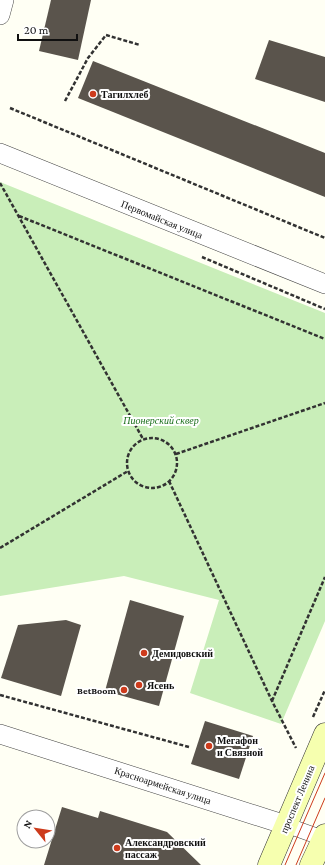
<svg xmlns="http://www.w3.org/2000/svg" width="325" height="865" font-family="'Crimson Pro',serif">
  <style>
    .green { fill: #c9eeb9 }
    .building { fill: #5a544c }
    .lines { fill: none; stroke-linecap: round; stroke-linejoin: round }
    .minor-casing { stroke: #434343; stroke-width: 16 }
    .tertiary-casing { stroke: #434343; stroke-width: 20 }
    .secondary-casing { stroke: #323232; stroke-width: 23 }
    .path { stroke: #323232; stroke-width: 2.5; stroke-dasharray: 4 2; stroke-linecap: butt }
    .minor { stroke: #fff; stroke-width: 15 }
    .tertiary { stroke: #fff; stroke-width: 19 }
    .secondary { stroke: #f6ffaf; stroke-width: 22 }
    .tram { stroke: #cd3b1c; stroke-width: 1 }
    .poi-dot { fill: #cd3b1c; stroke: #fff; stroke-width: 1.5 }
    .labels { text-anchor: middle; stroke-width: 4; stroke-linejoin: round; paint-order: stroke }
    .poi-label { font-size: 10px; font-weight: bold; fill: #101010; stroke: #fff; text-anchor: start }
    .street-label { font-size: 10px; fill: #101010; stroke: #fff }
    .park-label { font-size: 10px; font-style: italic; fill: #1a6f1b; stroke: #fff }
  </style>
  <rect width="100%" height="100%" fill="#fffff4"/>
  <path class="green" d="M0,182L325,313V621L281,724L190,693L219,600L124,576L0,596Z"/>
  <g class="building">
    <path d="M51,0H91L78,60L39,51Z"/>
    <path d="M269,40L325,57V102L255,79Z"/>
    <path d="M93,61L325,153V197L78,98Z"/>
    <path d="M130,600L184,616L159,706L105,691Z"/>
    <path d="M66,620L81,625L61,696L1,678L18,625Z"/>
    <path d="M205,721L253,736L239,779L191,764Z"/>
    <path d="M62,807L98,818L100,811L167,832L201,865H44Z"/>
  </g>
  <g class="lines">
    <g class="minor-casing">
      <path id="minor" d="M286,825L325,839"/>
    </g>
    <g class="tertiary-casing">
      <g id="tertiary">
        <path d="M0,15L4,0"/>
        <path d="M0,153L325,284"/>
        <path d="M0,734L286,825"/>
      </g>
    </g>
    <g class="secondary-casing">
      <g id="secondary">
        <path d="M269,865L325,734"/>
        <path d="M311,865L325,835"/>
      </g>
    </g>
    <g class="path">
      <path d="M65,101L88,58L106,35L140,45"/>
      <path d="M10,108L325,238"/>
      <path d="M0,183L143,439"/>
      <path d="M19,216L325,339"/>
      <path d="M202,257L325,309"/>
      <circle cx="152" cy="463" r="25"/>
      <path d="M176,454L325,403"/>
      <path d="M169,481L272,701L296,748"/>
      <path d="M0,548L128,471"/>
      <path d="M0,695L189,747"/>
      <path d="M272,701L325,577"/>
      <path d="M313,717L325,690"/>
    </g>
    <use href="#minor" class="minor"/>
    <use href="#tertiary" class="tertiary"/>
    <use href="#secondary" class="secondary"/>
    <g class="tram">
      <path d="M285,865L325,773"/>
      <path d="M296,865L325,798"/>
    </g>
  </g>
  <g class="poi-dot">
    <circle cx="93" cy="94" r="4"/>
    <circle cx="144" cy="653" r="4"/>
    <circle cx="139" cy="685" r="4"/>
    <circle cx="124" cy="690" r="4"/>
    <circle cx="209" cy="746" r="4"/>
    <circle cx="117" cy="848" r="4"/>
  </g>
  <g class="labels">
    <g class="poi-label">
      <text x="101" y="98">Тагилхлеб</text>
      <text x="152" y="657">Демидовский</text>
      <text x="147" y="689">Ясень</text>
      <text x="116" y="694" text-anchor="end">BetBoom</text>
      <text x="217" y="744">Мегафон<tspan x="217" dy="12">и Связной</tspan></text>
      <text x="125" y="846">Александровский<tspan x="125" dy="12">пассаж</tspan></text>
    </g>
    <g class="street-label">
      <text transform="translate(162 219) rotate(22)" y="4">Первомайская улица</text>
      <text transform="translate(163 785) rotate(18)" y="4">Красноармейская улица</text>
      <text transform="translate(297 799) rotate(-67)" y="4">проспект Ленина</text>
    </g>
    <g class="park-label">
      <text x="161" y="424">Пионерский сквер</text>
    </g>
  </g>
  <g transform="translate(36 829) rotate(300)"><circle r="19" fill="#ffffff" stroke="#9f9f9f"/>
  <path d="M0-3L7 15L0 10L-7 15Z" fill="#cd3b1c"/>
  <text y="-6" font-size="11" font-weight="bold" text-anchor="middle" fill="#101010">N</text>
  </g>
  <path d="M18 34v6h59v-6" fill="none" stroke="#101010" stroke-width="2"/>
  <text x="24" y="34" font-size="12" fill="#101010" stroke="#ffffff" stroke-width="3" paint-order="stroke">20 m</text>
</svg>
